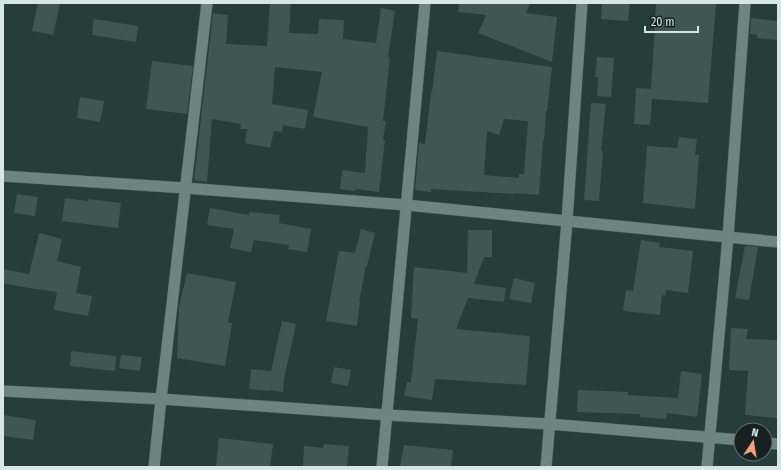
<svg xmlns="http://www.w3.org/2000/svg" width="781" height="470" font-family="'Fira Sans Condensed',sans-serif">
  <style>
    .building { fill: #405656; fill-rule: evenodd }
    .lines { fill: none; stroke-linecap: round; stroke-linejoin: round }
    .minor-casing { stroke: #475959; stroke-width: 12 }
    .tertiary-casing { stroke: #475959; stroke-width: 12 }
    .minor { stroke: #6c8484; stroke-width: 11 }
    .tertiary { stroke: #6c8484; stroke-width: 11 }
  </style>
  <rect width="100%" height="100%" fill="#273c3c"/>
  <g class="building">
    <path d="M38,3H60L53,35L32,31Z"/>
    <path d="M270,3H291L289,33L318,34L319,19L344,20L343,39L376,43L381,8L395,11L388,57H390L383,121H386L383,140H385L379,192L356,189L355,191L340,189L342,170L365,173L368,127L313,117L322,72L275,67L272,104L308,110L305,129L283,125L282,132L274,131L270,148L245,143L247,129H240L241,124L212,119L207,182L194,180L213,13L228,15L226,44L267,46Z"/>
    <path d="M459,3H530L526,13L557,17L552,62L478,33L486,15L458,12Z"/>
    <path d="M602,3H630L628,21L601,19Z"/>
    <path d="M656,3H716L708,103L652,99L650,125L634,124L636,88L651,89Z"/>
    <path d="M751,18L778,21V40L757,38V35L750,34Z"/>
    <path d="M94,19L138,26L136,42L92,35Z"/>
    <path d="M437,51L552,67L547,111H546L544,140H543L539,195L514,193V194L431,189V192L415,190L419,143L425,144L431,92H432ZM504,119L528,121L524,174H519V178L484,175L487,131L499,135Z"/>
    <path d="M597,57L614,58L611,97L597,96L598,77H595Z"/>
    <path d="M152,61L193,66L187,114L146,109Z"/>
    <path d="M80,97L104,101L100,122L77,118Z"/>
    <path d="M591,103L606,104L601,151H603L599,201L584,200Z"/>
    <path d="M679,137L697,139L695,155H699L695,209L643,203L647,146L677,148Z"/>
    <path d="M17,194L38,197L35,216L14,213Z"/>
    <path d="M65,198L88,201V199L121,203L118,228L62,221Z"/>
    <path d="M210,208L249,215V212L280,215L279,223L311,229L307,252L288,249L289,245L254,240L251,252L230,248L234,229L207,225Z"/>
    <path d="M361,229L375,233L367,266H366L359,301H360L357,326L326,321L339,251L355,253Z"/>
    <path d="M468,230H492V257H484L474,284L506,288L504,302L468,298L456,329L530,336L526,385L435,379L432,400L404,396L407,382H411L418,319L411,318L414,267L467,273Z"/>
    <path d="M39,233L62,239L57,261L81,267L76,293L92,296L88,316L54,310L57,292L23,287L3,283V269L29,274Z"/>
    <path d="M641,240L660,243L659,247L693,251L688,293L666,290L665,296L662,295L660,315L623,311L626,290L633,291Z"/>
    <path d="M745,246L758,247L749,300L735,298Z"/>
    <path d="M187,273L236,282L228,323H232L225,366L177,358L179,307Z"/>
    <path d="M514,278L535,283L531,303L509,299Z"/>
    <path d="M282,321L296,324L284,379L283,392L270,390V391L249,389L251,369L271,371Z"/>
    <path d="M731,328L748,329L746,339L778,340V418L745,415L748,371L729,370Z"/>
    <path d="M71,351L116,356L115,371L70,366Z"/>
    <path d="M121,355L142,357L140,371L119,368Z"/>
    <path d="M334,367L351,370L348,386L331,383Z"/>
    <path d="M681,371L702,374L697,417L667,413L666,419L640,417V414L577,412L578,390L628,392V395L678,398Z"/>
    <path d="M3,415L36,420L33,440L3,436Z"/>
    <path d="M219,438L273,444L270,467H216Z"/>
    <path d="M324,444L349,446L347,467H303L304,446L323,448Z"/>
    <path d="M404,445L453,450L451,467H400Z"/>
  </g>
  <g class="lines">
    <g class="minor-casing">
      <g id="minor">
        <path d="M3,176L185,188L406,205L778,242"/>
        <path d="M154,467L161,399L207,3"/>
        <path d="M382,467L425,3"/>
        <path d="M546,467L567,221L582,3"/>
        <path d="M707,467L728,237L745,3"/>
      </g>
    </g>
    <g class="tertiary-casing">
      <g id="tertiary">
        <path d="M3,391L161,399L387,415L549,424L741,440"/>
        <path d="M765,443L778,444"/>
      </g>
    </g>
    <use href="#minor" class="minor"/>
    <use href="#tertiary" class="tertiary"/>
  </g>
  <rect width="781" height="470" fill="none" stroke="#d8e5e5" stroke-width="8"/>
  <g transform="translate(753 442) rotate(12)"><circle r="19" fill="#172121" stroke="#646f6f"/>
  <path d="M0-3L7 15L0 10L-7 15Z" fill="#f1a27b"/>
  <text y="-6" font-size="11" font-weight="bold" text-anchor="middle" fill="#d8e5e5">N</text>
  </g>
  <path d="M645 26v6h53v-6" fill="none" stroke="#d8e5e5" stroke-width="2"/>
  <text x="651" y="26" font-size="12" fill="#d8e5e5" stroke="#172121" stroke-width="3" paint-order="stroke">20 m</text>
</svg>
